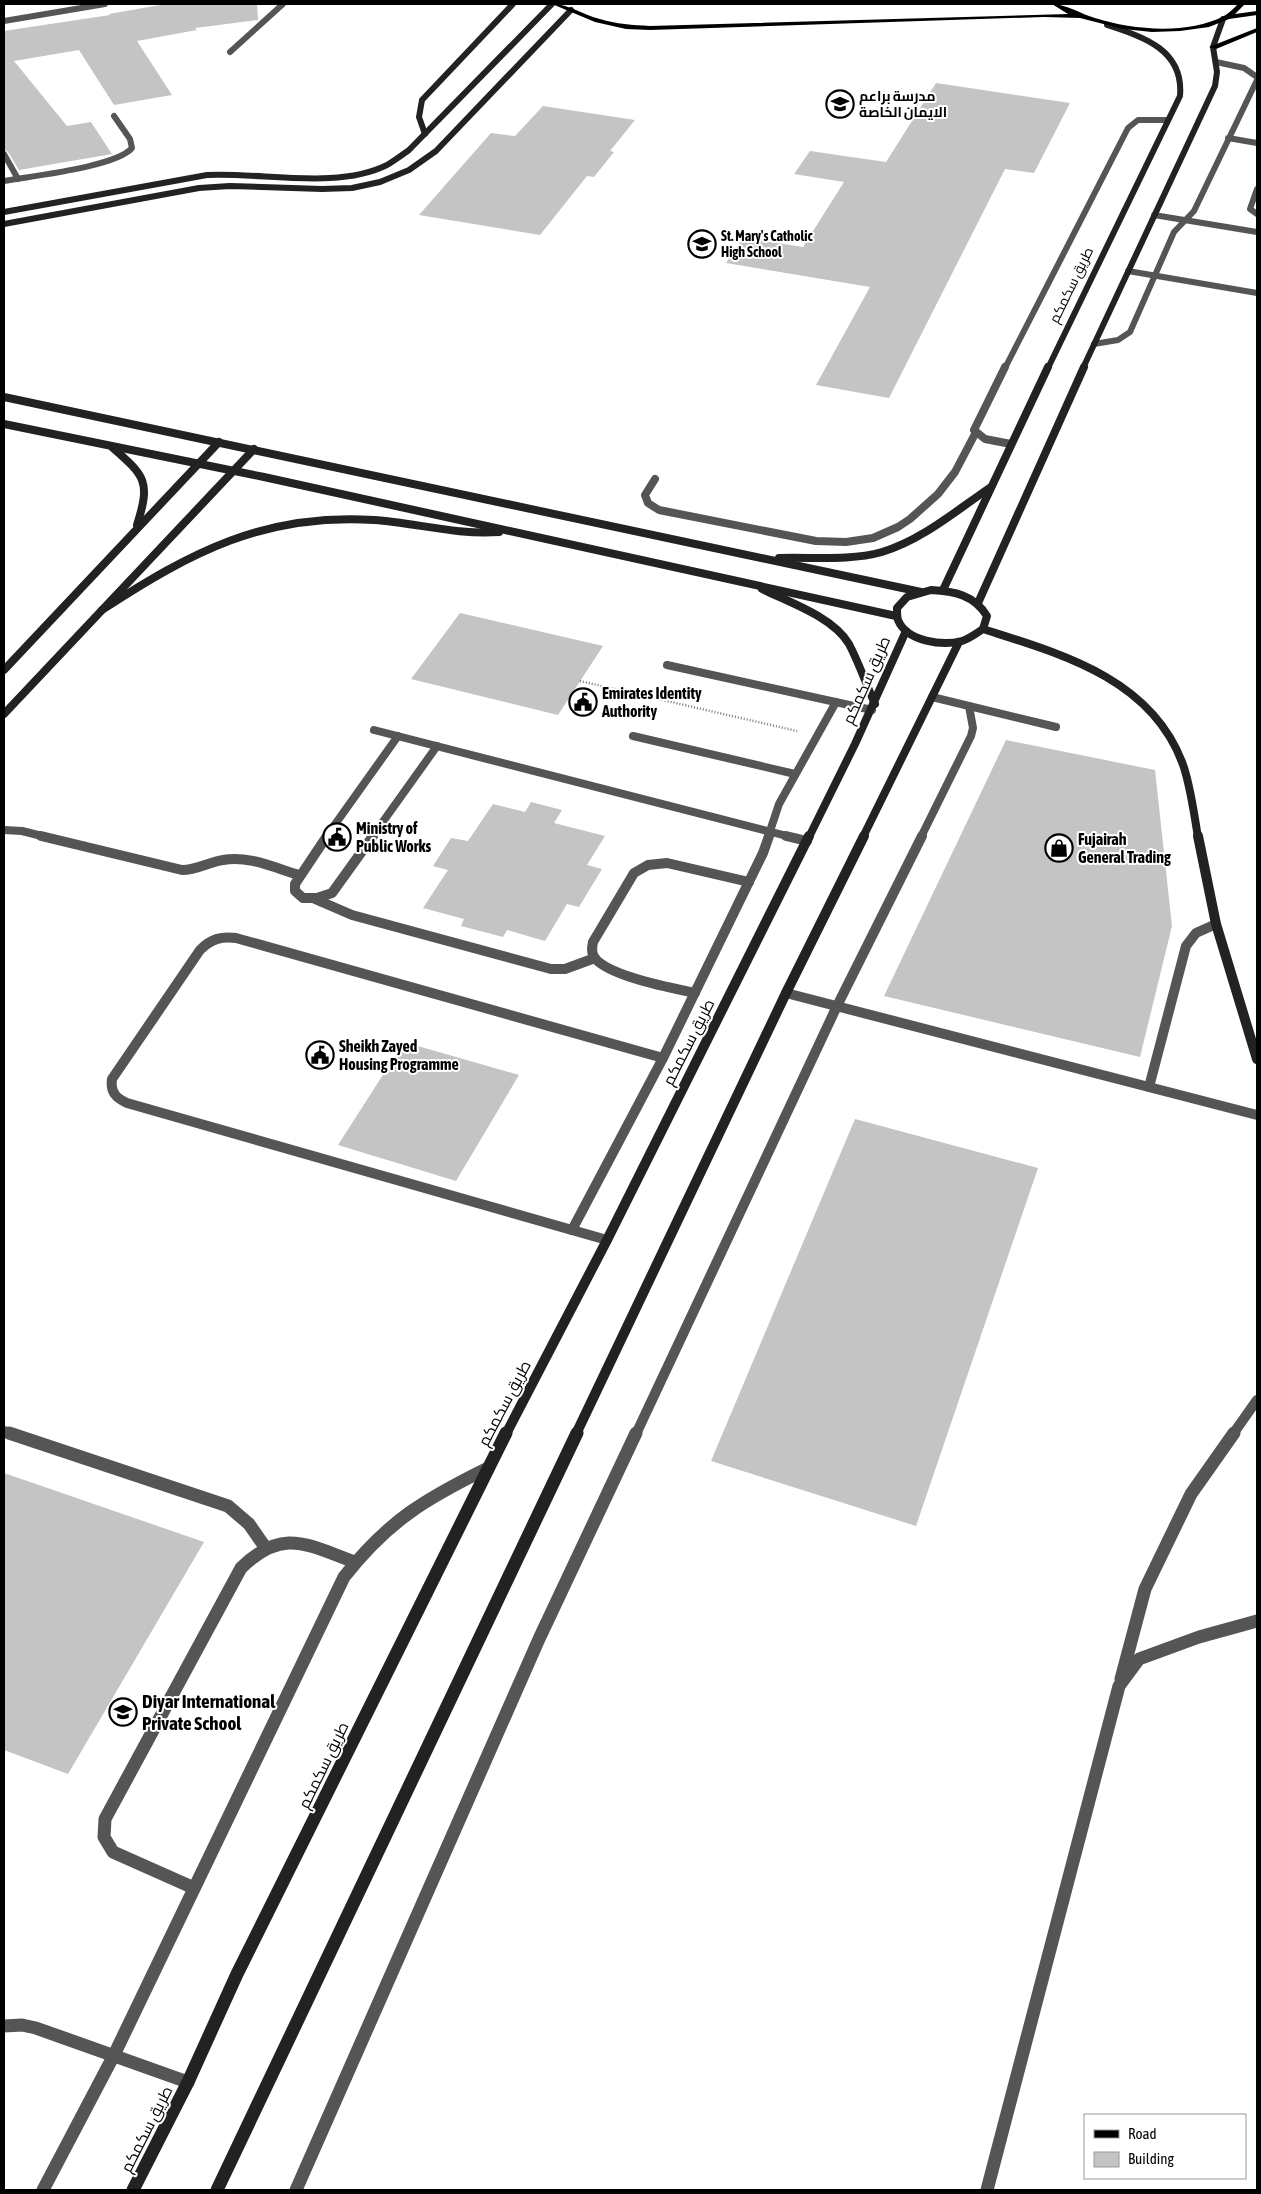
<svg xmlns="http://www.w3.org/2000/svg" width="1261" height="2194" font-family="'Asap Condensed',Cairo,sans-serif">
  <style>
    .building { fill: #c4c4c4 }
    .lines { fill: none; stroke-linecap: round; stroke-linejoin: round }
    .path { stroke: #777; stroke-width: 2.5; stroke-dasharray: 1 2; stroke-linecap: butt }
    .lane-far3 { stroke: #555; stroke-width: 6 }
    .lane-far2 { stroke: #555; stroke-width: 8 }
    .lane-far1 { stroke: #555; stroke-width: 10 }
    .lane { stroke: #555; stroke-width: 13 }
    .street-far2 { stroke: #555; stroke-width: 6 }
    .street-far1 { stroke: #555; stroke-width: 10 }
    .street { stroke: #555; stroke-width: 13 }
    .secondary-far3 { stroke: #222; stroke-width: 6 }
    .secondary-far2 { stroke: #222; stroke-width: 8 }
    .secondary-far1 { stroke: #222; stroke-width: 10 }
    .secondary { stroke: #222; stroke-width: 13 }
    .primary { fill: #000; fill-rule: evenodd }
    .labels { text-anchor: middle; stroke-width: 4; stroke-linejoin: round; paint-order: stroke }
    .far-poi-label { font-size: 14px; font-weight: bold; fill: #000; stroke: #fff; text-anchor: start }
    .far-street-label { font-size: 14px; fill: #000; stroke: #fff }
    .street-label { font-size: 16px; fill: #000; stroke: #fff }
    .poi-label { font-size: 16px; font-weight: bold; fill: #000; stroke: #fff; text-anchor: start }
    .near-poi-label { font-size: 19px; font-weight: bold; fill: #000; stroke: #fff; text-anchor: start }
  </style>
  <rect width="100%" height="100%" fill="#fff"/>
  <g class="building">
    <path d="M166,4H257L258,20L195,28L197,30L137,41L172,95L114,105L79,50L14,61L67,126L91,122L112,154L19,170L8,152L4,149V31L110,15L109,14Z"/>
    <path d="M936,83L1070,103L1034,173L1005,169L889,398L816,385L870,287L726,263L743,238L803,247L844,182L794,174L810,151L886,162Z"/>
    <path d="M543,106L635,120L610,151L614,152L594,177L587,176L540,235L419,215L491,133L515,136Z"/>
    <path d="M460,613L603,646L558,715L411,679Z"/>
    <path d="M1006,740L1155,770L1172,926L1140,1057L884,996Z"/>
    <path d="M531,802L562,810L554,823L605,836L587,865L602,869L579,907L567,904L545,941L507,930L503,937L461,926L464,919L423,908L448,870L433,866L451,838L468,841L493,804L525,812Z"/>
    <path d="M404,1042L519,1075L456,1181L338,1145Z"/>
    <path d="M855,1119L1038,1168L916,1526L711,1461Z"/>
    <path d="M4,1473L204,1542L68,1774L4,1750Z"/>
  </g>
  <g class="lines">
    <path class="path" d="M580,681L797,731"/>
    <g class="lane-far3">
      <path d="M4,21L105,4"/>
      <path d="M230,52L283,4"/>
      <path d="M1216,62L1244,68L1257,77"/>
      <path d="M1228,138L1257,143"/>
      <path d="M4,154L18,179"/>
      <path d="M1257,189L1250,209L1257,214"/>
      <path d="M1154,215L1257,232"/>
      <path d="M1128,271L1257,293"/>
      <path d="M1094,344L1118,340L1130,332L1174,232L1194,211L1257,80"/>
      <path d="M1005,368L1128,128L1138,120H1168"/>
    </g>
    <g class="lane-far2">
      <path d="M1005,367L974,430L985,439L1011,444"/>
      <path d="M655,479L645,495L648,503L659,510L816,541L846,542L873,538L898,527L910,519L938,494L955,472L975,434"/>
      <path d="M667,665L872,710"/>
      <path d="M932,697L1056,727"/>
      <path d="M374,730L791,837"/>
      <path d="M633,736L795,774"/>
      <path d="M4,830L22,831L46,837"/>
      <path d="M326,837L398,736"/>
      <path d="M372,837L437,746"/>
      <path d="M768,837L779,804L836,702"/>
      <path d="M921,837L971,736L973,728L969,706"/>
    </g>
    <g class="lane-far1">
      <path d="M41,836L182,870C197,870 209,862 223,860C248,855 275,868 299,875"/>
      <path d="M327,836L295,884V891L303,898H317L332,893L373,836"/>
      <path d="M786,836L807,841"/>
      <path d="M315,899L352,915L551,969H565L595,958"/>
      <path d="M695,993C672,988 607,976 594,957C591,952 592,947 593,942L634,873L648,865L667,863L749,882"/>
      <path d="M786,993L1257,1115"/>
      <path d="M837,1006L922,836"/>
      <path d="M1149,1087L1186,946L1196,933L1216,924"/>
      <path d="M572,1230L663,1058L763,853L769,836"/>
      <path d="M607,1240L127,1103C116,1098 110,1092 112,1079L200,950C211,939 221,936 236,938L663,1058"/>
      <path d="M4,1431L13,1434"/>
    </g>
    <g class="lane">
      <path d="M9,1433L228,1506L249,1524L265,1547"/>
      <path d="M194,1888L113,1852L104,1837L105,1819L241,1568C283,1527 307,1545 355,1562"/>
      <path d="M4,2026L22,2025L36,2028L188,2082"/>
      <path d="M43,2190L114,2055L344,1577C388,1521 425,1499 488,1468"/>
    </g>
    <path class="street-far2" d="M4,181C31,176 116,167 132,148L130,139L114,116"/>
    <g class="street-far1">
      <path d="M636,1434L837,1006"/>
      <path d="M1233,1434L1257,1400"/>
    </g>
    <g class="street">
      <path d="M1121,1679L1145,1589L1191,1494L1234,1433"/>
      <path d="M296,2190L539,1639L636,1433"/>
      <path d="M987,2190L1119,1686L1139,1659L1199,1637L1257,1621"/>
    </g>
    <g class="secondary-far3">
      <path d="M425,134L419,117L422,100L513,4"/>
      <path d="M4,212L207,175C262,172 337,190 387,165C394,161 402,155 409,150L552,4"/>
      <path d="M4,224L199,188L230,186L322,189L352,188L380,182L409,170L436,151L571,10"/>
      <path d="M1048,368L1180,96C1184,50 1144,37 1107,25"/>
      <path d="M1083,368L1215,86L1217,72L1213,47L1223,19"/>
    </g>
    <g class="secondary-far2">
      <path d="M4,397L921,592"/>
      <path d="M4,424L264,477L896,616"/>
      <path d="M112,447C145,476 151,481 137,525"/>
      <path d="M779,558C813,557 850,561 882,552C922,540 957,510 991,487"/>
      <path d="M762,589C789,602 833,617 849,644C859,663 866,684 875,704"/>
      <path d="M931,590C954,591 974,595 987,616L983,629C977,633 969,639 962,641C943,646 907,642 898,620C897,617 897,611 897,608L907,597Z"/>
      <path d="M943,590L1048,367"/>
      <path d="M978,603L1084,367"/>
      <path d="M102,610C191,552 264,513 374,520C416,523 456,535 499,532"/>
      <path d="M983,629C1061,654 1150,678 1182,762C1190,782 1194,814 1198,837"/>
      <path d="M4,670L219,442"/>
      <path d="M4,714L254,449"/>
      <path d="M809,837L855,744L906,631"/>
      <path d="M863,837L959,642"/>
    </g>
    <g class="secondary-far1">
      <path d="M1198,836L1216,924L1257,1059"/>
      <path d="M506,1434L607,1240L809,836"/>
      <path d="M576,1434L786,993L864,836"/>
    </g>
    <g class="secondary">
      <path d="M133,2190L188,2082L237,1974L506,1433"/>
      <path d="M217,2190L577,1433"/>
    </g>
    <g class="primary">
      <path d="M552,4C569,4 583,15 600,19C616,24 633,25 650,26L1068,14L1052,4C1066,4 1081,14 1095,18C1133,30 1187,35 1224,16C1229,13 1234,8 1238,4H1245L1235,14L1257,11V15L1229,19L1209,27L1180,31L1152,32L1123,29L1080,18L1044,17L650,30L626,29L595,22Z"/>
      <path d="M1257,28V32L1216,49L1209,47Z"/>
    </g>
  </g>
  <defs>
    <g id="school-ring" transform="scale(1.4375)"><circle r="9.5" fill="#fff" stroke="#000" stroke-width="1.5"/><path d="M0-5L7-2L0 1L-7-2ZM-4 1L0 2.5L4 1V4Q0 6-4 4Z" fill="#000"/></g>
    <g id="civic-ring" transform="scale(1.4375)"><circle r="9.5" fill="#fff" stroke="#000" stroke-width="1.5"/><path d="M-.6-6.5H3V-4.5H.6V-3L4-1V1h2V6H-6V1h2V-1L-.6-3ZM-1.2 2.5V6h2.4V2.5Z" fill="#000"/></g>
    <g id="shop-ring" transform="scale(1.4375)"><circle r="9.5" fill="#fff" stroke="#000" stroke-width="1.5"/><path d="M-5-2.5h2.3a2.7 3.5 0 0 1 5.4 0H5L5.5 6h-11ZM-1.5-2.5h3a1.5 2.3 0 0 0-3 0Z" fill="#000"/></g>
  </defs>
  <g fill-rule="evenodd">
    <use href="#school-ring" x="840" y="104"/>
    <use href="#school-ring" x="702" y="244"/>
    <use href="#civic-ring" x="583" y="702"/>
    <use href="#civic-ring" x="337" y="837"/>
    <use href="#shop-ring" x="1059" y="848"/>
    <use href="#civic-ring" x="320" y="1055"/>
    <use href="#school-ring" x="123" y="1712"/>
  </g>
  <g class="labels">
    <g class="far-poi-label">
      <text x="859" y="101">مدرسة براعم<tspan x="859" dy="16">الايمان الخاصة</tspan></text>
      <text x="721" y="241">St. Mary's Catholic<tspan x="721" dy="16">High School</tspan></text>
    </g>
    <g class="far-street-label">
      <text transform="translate(1071 285) rotate(-64)" y="5">طريق سكمكم</text>
    </g>
    <g class="street-label">
      <text transform="translate(866 680) rotate(-66)" y="6">طريق سكمكم</text>
      <text transform="translate(688 1042) rotate(-63)" y="6">طريق سكمكم</text>
      <text transform="translate(504 1403) rotate(-62)" y="6">طريق سكمكم</text>
      <text transform="translate(323 1765) rotate(-64)" y="6">طريق سكمكم</text>
      <text transform="translate(146 2129) rotate(-63)" y="6">طريق سكمكم</text>
    </g>
    <g class="poi-label">
      <text x="602" y="699">Emirates Identity<tspan x="602" dy="18">Authority</tspan></text>
      <text x="356" y="834">Ministry of<tspan x="356" dy="18">Public Works</tspan></text>
      <text x="1078" y="845">Fujairah<tspan x="1078" dy="18">General Trading</tspan></text>
      <text x="339" y="1052">Sheikh Zayed<tspan x="339" dy="18">Housing Programme</tspan></text>
    </g>
    <g class="near-poi-label">
      <text x="142" y="1708">Diyar International<tspan x="142" dy="22">Private School</tspan></text>
    </g>
  </g>
  <rect width="1261" height="2194" fill="none" stroke="#000000" stroke-width="10"/>
  <rect x="1084" y="2114" width="162" height="65" fill="#ffffff" stroke="#999999"/>
  <rect x="1094" y="2130" width="25" height="8" fill="#000000" stroke="#999999"/>
  <text x="1128" y="2139" font-size="15" fill="#000000">Road</text>
  <rect x="1094" y="2152" width="25" height="15" fill="#c4c4c4" stroke="#999999"/>
  <text x="1128" y="2164" font-size="15" fill="#000000">Building</text>
</svg>
